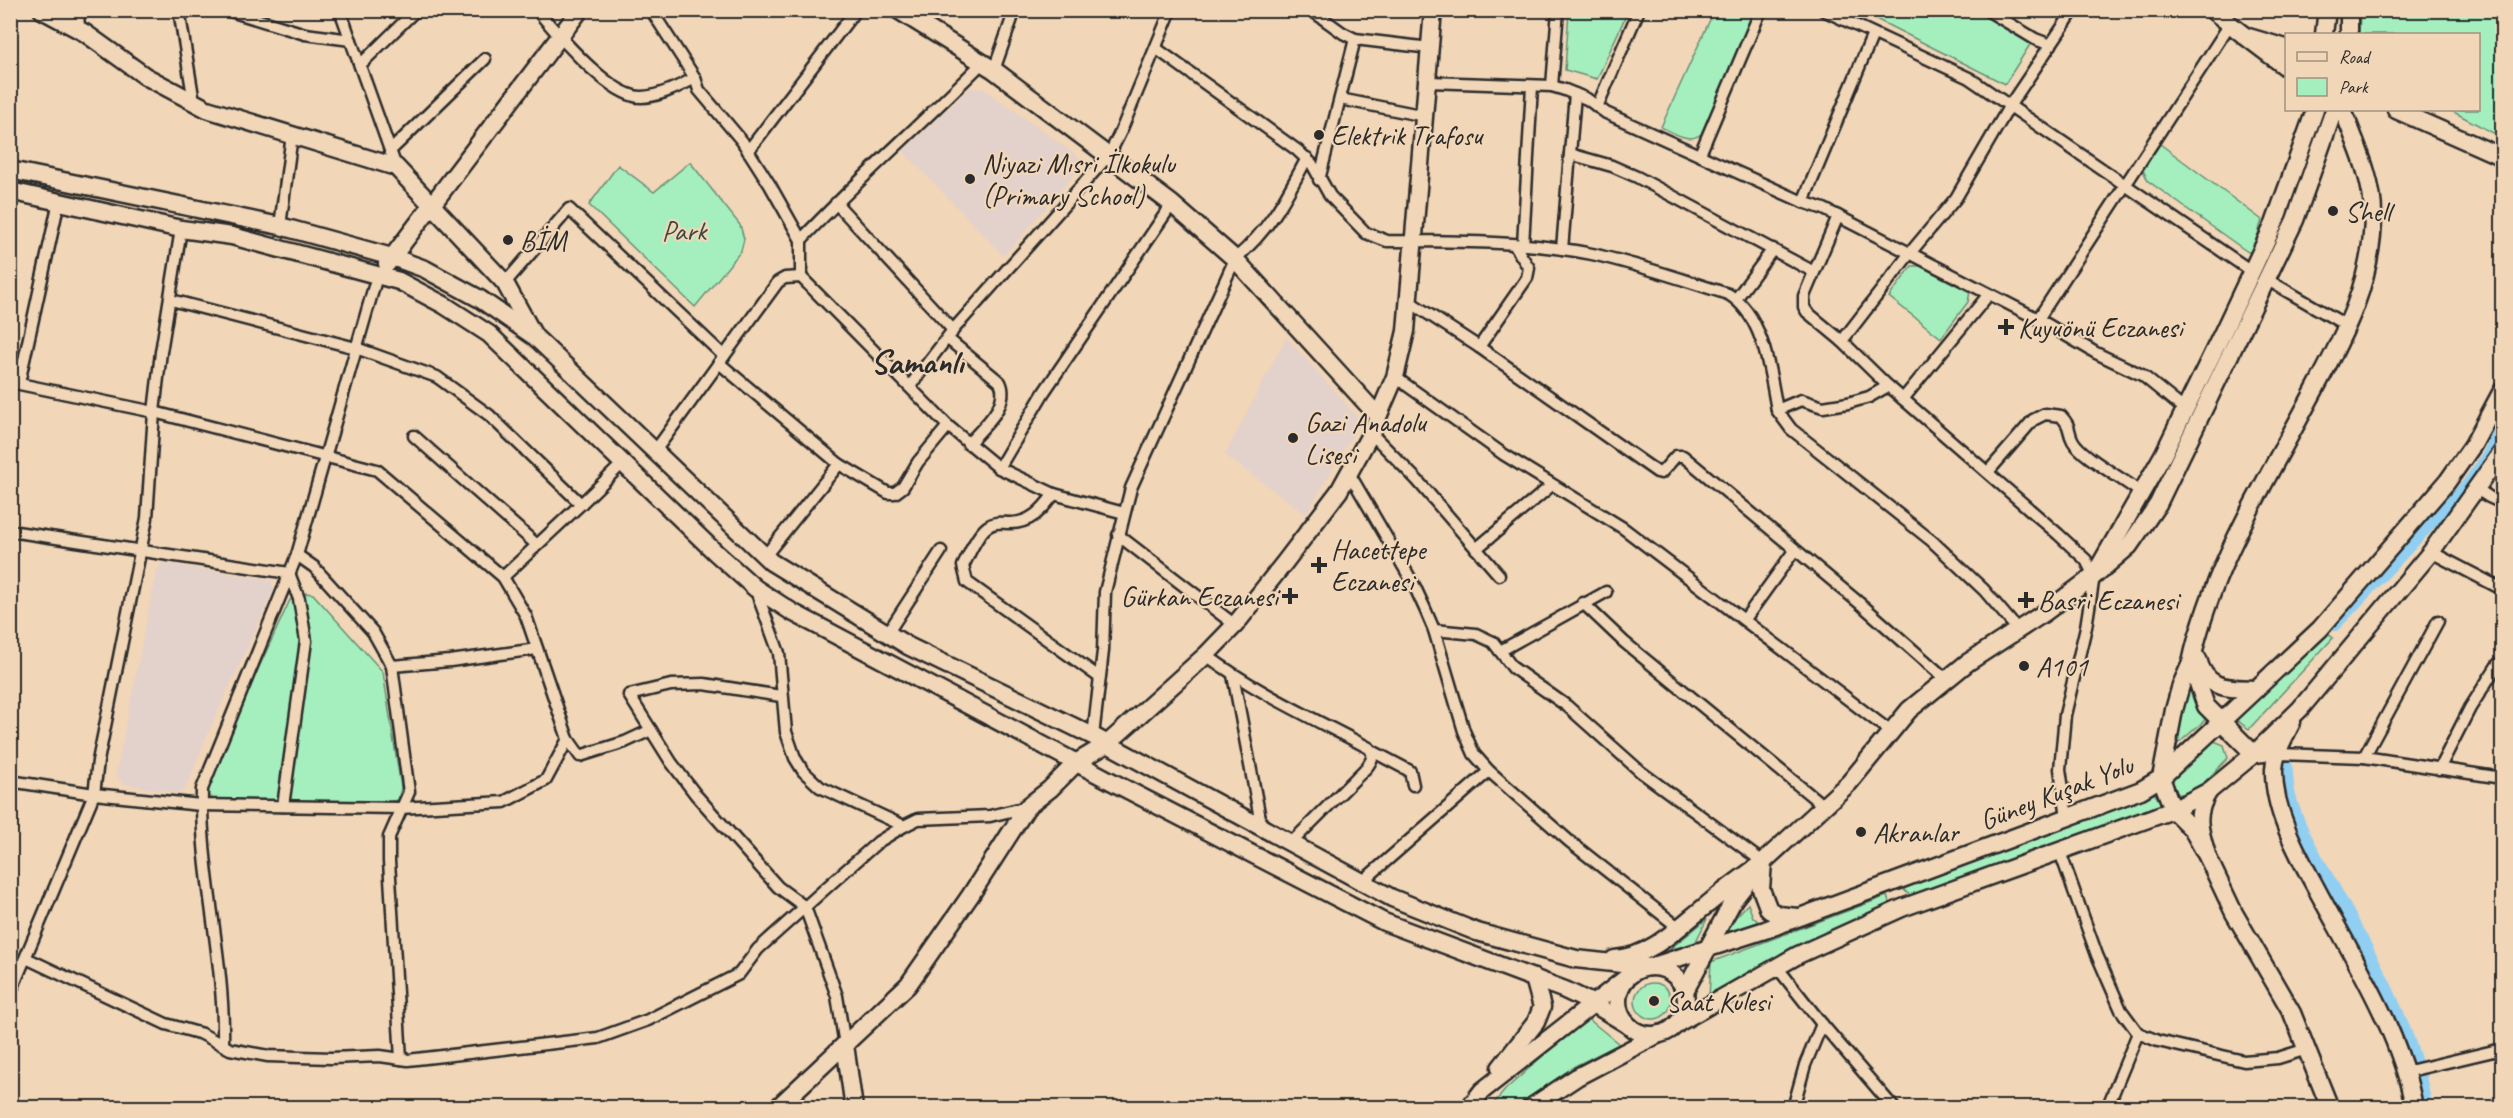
<svg xmlns="http://www.w3.org/2000/svg" width="2513" height="1118" font-family="Caveat,sans-serif">
  <style>
    .built { fill: #e3d1cb }
    .green { fill: #a5efbe; stroke: #688d74; stroke-width: 1.5 }
    .lines { fill: none; stroke-linecap: round; stroke-linejoin: round }
    .canal { stroke: #91cff2; stroke-width: 12 }
    .street-casing { stroke: #2b2b2b; stroke-width: 15 }
    .secondary-casing { stroke: #2b2b2b; stroke-width: 21 }
    .street { stroke: #f1d6b8; stroke-width: 10 }
    .secondary { stroke: #f1d6b8; stroke-width: 16 }
    .poi-dot { fill: #2b2b2b; stroke: #f1d6b8; stroke-width: 2 }
    .labels { text-anchor: middle; stroke-width: 4.5; stroke-linejoin: round; paint-order: stroke }
    .poi-label { font-size: 28px; fill: #2b2b2b; stroke: #f1d6b8; text-anchor: start }
    .park-label { font-size: 28px; fill: #3d4841; stroke: #f1d6b8 }
    .street-label { font-size: 28px; fill: #2b2b2b; stroke: #f1d6b8 }
    .district-label { font-size: 34px; font-weight: bold; fill: #2b2b2b; stroke: #f1d6b8 }
  </style>
  <rect width="100%" height="100%" fill="#f1d6b8"/>
  <filter id="ink" filterUnits="userSpaceOnUse"><feTurbulence type="fractalNoise" baseFrequency=".0167" numOctaves="2"/><feDisplacementMap in="SourceGraphic" scale="12" xChannelSelector="R" yChannelSelector="G"/><feConvolveMatrix kernelMatrix="1 2 1 2 8 2 1 2 1" color-interpolation-filters="sRGB"/></filter>
  <g filter="url(#ink)">
    <g class="built">
      <path d="M970,88L984,89L1076,155L1079,159L1078,170L1004,256L903,151Z"/>
      <path d="M1286,337L1361,421L1306,514L1225,455Z"/>
      <path d="M162,563L271,580L274,589L205,740L188,784L180,794L125,784L116,775L156,572Z"/>
    </g>
    <g class="green">
      <path d="M1569,11H1628L1597,79L1565,70Z"/>
      <path d="M1714,11H1756L1701,134C1689,144 1673,132 1661,127Z"/>
      <path d="M1860,11H1976L2031,43L2005,84Z"/>
      <path d="M2360,11H2502V128L2493,133L2450,110H2478V34H2359Z"/>
      <path d="M2160,144L2262,220L2253,251L2248,252L2242,248L2148,181L2143,170Z"/>
      <path d="M690,162L740,225L744,239L741,251L695,307L589,205L618,165L654,192Z"/>
      <path d="M1912,266H1920L1970,292L1968,302L1941,338L1889,297Z"/>
      <path d="M304,593L313,594L383,672L401,788L398,800L381,803L212,799L208,792L219,754L290,600Z"/>
      <path d="M2322,628L2333,638L2249,729L2232,717Z"/>
      <path d="M2190,682L2194,697L2205,720L2173,748L2176,725Z"/>
      <path d="M2209,739L2224,745L2228,758L2192,795L2178,794L2170,782V776Z"/>
      <path d="M2154,793L2164,807L1913,898L1904,890L1905,888Z"/>
      <path d="M1887,896L1890,905L1709,998L1711,962Z"/>
      <path d="M1748,904L1753,917L1759,922L1727,934L1730,923Z"/>
      <path d="M1707,919L1694,945L1670,949Z"/>
      <circle cx="1653" cy="1001" r="18"/>
      <path d="M1586,1017L1619,1044L1575,1066L1515,1107L1490,1108L1506,1089Z"/>
    </g>
    <g class="lines">
      <g class="canal">
        <path d="M2335,625L2467,485L2486,459L2502,425"/>
        <path d="M2286,759C2287,772 2287,788 2291,800C2300,831 2317,858 2333,886C2369,951 2416,1033 2426,1108"/>
      </g>
      <g class="street-casing">
        <g id="street">
          <path d="M78,10L79,30"/>
          <path d="M179,10L194,102"/>
          <path d="M227,10L305,34L351,40"/>
          <path d="M340,10L396,167"/>
          <path d="M537,10C558,35 603,88 634,96C651,101 680,86 695,78"/>
          <path d="M651,10L695,78L699,90L742,141L770,185L801,240V277L948,426L999,468L1054,494L1124,513"/>
          <path d="M1311,10L1343,33L1355,39L1430,48"/>
          <path d="M1823,10L1969,78L2251,271"/>
          <path d="M1987,10L2035,39L2051,45"/>
          <path d="M1157,49L1297,150L1312,164L1330,196L1366,233L1387,241C1453,241 1527,241 1592,254C1638,264 1683,280 1728,294C1764,315 1770,373 1777,410L1791,429L1932,541L1984,590L2018,630"/>
          <path d="M360,65L416,10"/>
          <path d="M994,70L1015,10"/>
          <path d="M1428,82L1552,86L1565,90L1587,99L1606,113L1803,202L1824,209L2038,319L2096,353L2142,375L2185,410"/>
          <path d="M1552,86L1558,10"/>
          <path d="M1340,99L1425,116"/>
          <path d="M1597,107L1639,10"/>
          <path d="M390,151L485,59"/>
          <path d="M748,151L856,10"/>
          <path d="M1570,154L1612,166L1637,177L1814,272"/>
          <path d="M1700,154L1761,10"/>
          <path d="M1319,180L1355,39"/>
          <path d="M1803,202L1873,34"/>
          <path d="M836,203L953,330L951,334"/>
          <path d="M1838,216L1804,296V307L1807,312L1842,341L1888,386L2058,534L2086,560L2094,576L2086,627L2065,715L2060,769L2067,817"/>
          <path d="M280,226L292,135"/>
          <path d="M801,240C859,178 923,123 982,63"/>
          <path d="M1523,245L1532,86"/>
          <path d="M1562,249L1575,94"/>
          <path d="M2266,279L2349,327"/>
          <path d="M505,283L569,209L724,356"/>
          <path d="M1736,299L1773,249"/>
          <path d="M171,300L356,348L437,377L489,415L581,504L624,462"/>
          <path d="M1410,302L1479,347L1657,472L1661,473L1676,456H1683L1863,606L1947,680"/>
          <path d="M2038,319L2230,24"/>
          <path d="M948,339L1000,382C1011,405 982,428 968,444"/>
          <path d="M1842,341L1910,253L1956,198L2010,105L2074,10"/>
          <path d="M1479,347L1527,278L1529,268L1515,246"/>
          <path d="M719,363L839,464L888,493H895L903,487L918,462L948,426"/>
          <path d="M1395,377L1503,454L1623,528L1891,732"/>
          <path d="M10,382L154,412L377,470L503,577L526,616L568,739L580,756L625,742L651,730"/>
          <path d="M19,383L59,201"/>
          <path d="M910,386L953,330L1109,155L1121,131L1171,10"/>
          <path d="M1903,399L1989,294"/>
          <path d="M1777,410L1801,400L1823,407L1848,403L1869,397L1888,386"/>
          <path d="M1371,433L1417,480L1499,575"/>
          <path d="M414,436L537,545"/>
          <path d="M655,451L778,282L785,278L801,277"/>
          <path d="M999,468L1044,392L1172,204"/>
          <path d="M1988,472L2033,420L2045,414L2061,416C2072,428 2067,430 2073,441C2082,457 2124,479 2141,493"/>
          <path d="M1349,473L1413,583L1425,609L1434,630L1464,731L1474,754L1489,771L1569,841L1678,927"/>
          <path d="M2477,489L2489,497L2502,503"/>
          <path d="M1054,494C1042,510 1031,523 1010,523C1001,523 995,521 987,527C976,536 970,553 963,566L967,582L1099,677"/>
          <path d="M10,531L289,573L299,599L306,641L283,806"/>
          <path d="M1118,535L1235,625"/>
          <path d="M1476,549L1552,485"/>
          <path d="M2431,552L2502,589"/>
          <path d="M297,555L314,567L373,632L392,666L450,661L537,649"/>
          <path d="M765,556L839,464"/>
          <path d="M503,577L581,504"/>
          <path d="M755,588L779,653L786,732L795,758L803,771L820,787L904,826"/>
          <path d="M1583,603L1624,642L1825,807"/>
          <path d="M1745,619L1794,551"/>
          <path d="M1434,630L1476,634L1493,642L1513,668L1567,706L1641,772L1763,862"/>
          <path d="M887,634L941,551"/>
          <path d="M1500,651L1606,592"/>
          <path d="M1206,655C1257,693 1313,718 1369,748C1375,755 1372,760 1367,767L1291,843"/>
          <path d="M392,666L409,792L389,837V861L401,1059"/>
          <path d="M1233,675L1262,829"/>
          <path d="M781,696L704,684L671,685L629,695L671,762L696,795L778,887L805,907L837,996L845,1045"/>
          <path d="M1093,736L1103,651L1105,592L1131,488L1235,259C1271,228 1285,199 1307,158"/>
          <path d="M1372,751L1410,771L1413,785"/>
          <path d="M2277,754L2364,757L2502,778"/>
          <path d="M2364,757L2438,621"/>
          <path d="M2439,769L2470,708L2498,664"/>
          <path d="M10,781L94,794L201,805L400,808L504,802L546,780L568,739"/>
          <path d="M2060,852L2097,955L2121,1010L2138,1033L2158,1041L2244,1061L2278,1058L2307,1049"/>
          <path d="M1362,882L1489,771"/>
          <path d="M26,958L166,1024L202,1034L230,1049L268,1056L331,1058L380,1056L408,1060L598,1038L648,1020L739,974L758,949L835,880L878,842L904,826L918,819L990,816L1027,807"/>
          <path d="M1777,967L1822,1024L1894,1108"/>
          <path d="M10,994L94,794L98,761L147,518L154,412L161,352L181,229"/>
          <path d="M223,1045C225,959 200,875 202,789L297,555L377,276"/>
          <path d="M2405,1072L2502,1049"/>
          <path d="M1793,1108L1805,1065L1822,1024"/>
          <path d="M2107,1108L2138,1033"/>
        </g>
      </g>
      <g class="secondary-casing">
        <g id="secondary">
          <path d="M42,10L85,33L145,76L207,109L396,167L505,283L533,334"/>
          <path d="M898,10L994,70L1172,204L1235,259L1378,416"/>
          <path d="M2212,10L2245,36"/>
          <path d="M2324,34L2327,10"/>
          <path d="M2349,34V10"/>
          <path d="M2286,48L2245,36L2286,67"/>
          <path d="M2396,110L2502,157"/>
          <path d="M10,170L280,226L392,257L425,269L480,299L535,337L771,562L908,646L1093,736L1392,898L1477,932L1576,959L1650,967L1765,930L2141,790L2161,778L2320,629L2447,482L2473,445L2502,391"/>
          <path d="M10,191L181,229L232,236L399,281L444,305L489,334L716,553L755,588L792,612L1122,787L1384,922L1565,990L1592,1003L1628,1025"/>
          <path d="M387,264L580,10"/>
          <path d="M2099,567L2163,455L2223,332L2274,224L2315,110"/>
          <path d="M2198,659C2206,691 2229,688 2256,689"/>
          <path d="M2191,663C2211,570 2262,488 2306,406C2339,344 2373,287 2373,214C2373,179 2355,142 2343,110"/>
          <path d="M2292,722C2285,736 2275,753 2274,769C2273,810 2297,853 2316,888C2351,954 2402,1034 2414,1108"/>
          <path d="M2209,791C2193,816 2200,831 2208,858L2192,829L2173,810L2161,778L2174,710L2181,685L2191,663L2206,706L2254,754L2264,753"/>
          <path d="M2208,858L2234,913L2292,1013L2330,1108"/>
          <path d="M1797,917L1779,915L1769,910L1761,889L1763,862L1849,783L1909,710L1967,663L2044,613L2094,576L2129,546L2158,504L2295,220L2334,110"/>
          <path d="M1614,959C1650,958 1681,925 1708,904C1726,889 1745,876 1763,862L1734,899L1685,991"/>
          <circle cx="1652" cy="1001" r="34"/>
          <path d="M1678,1023L1798,955L1902,908L2173,810L2209,791L2254,754L2300,709L2431,552L2502,452"/>
          <path d="M845,1045L854,1108"/>
          <path d="M1500,1068L1536,1022L1542,1007L1534,978"/>
          <path d="M777,1108L908,985L970,896L1027,807L1050,789L1077,762L1107,744L1206,655L1235,625L1285,562L1339,491L1371,433L1395,377L1406,331L1433,10"/>
          <path d="M1469,1108L1482,1091L1626,978"/>
          <path d="M1530,1108L1577,1077L1659,1034"/>
        </g>
      </g>
      <use href="#street" class="street"/>
      <use href="#secondary" class="secondary"/>
    </g>
  </g>
  <g class="poi-dot">
    <circle cx="1319" cy="135" r="6"/>
    <circle cx="970" cy="179" r="6"/>
    <circle cx="2333" cy="211" r="6"/>
    <circle cx="508" cy="240" r="6"/>
    <path d="M2003 318h6v6h6v6h-6v6h-6v-6h-6v-6h6z"/>
    <circle cx="1293" cy="438" r="6"/>
    <path d="M1316 556h6v6h6v6h-6v6h-6v-6h-6v-6h6z"/>
    <path d="M1287 587h6v6h6v6h-6v6h-6v-6h-6v-6h6z"/>
    <path d="M2023 591h6v6h6v6h-6v6h-6v-6h-6v-6h6z"/>
    <circle cx="2024" cy="666" r="6"/>
    <circle cx="1861" cy="832" r="6"/>
    <circle cx="1654" cy="1001" r="6"/>
  </g>
  <g class="labels">
    <g class="poi-label">
      <text x="1331" y="145">Elektrik Trafosu</text>
      <text x="982" y="173">Niyazi Mısri İlkokulu<tspan x="982" dy="32">(Primary School)</tspan></text>
      <text x="2345" y="221">Shell</text>
      <text x="520" y="250">BİM</text>
      <text x="2018" y="337">Kuyuönü Eczanesi</text>
      <text x="1305" y="432">Gazi Anadolu<tspan x="1305" dy="32">Lisesi</tspan></text>
      <text x="1331" y="559">Hacettepe<tspan x="1331" dy="32">Eczanesi</tspan></text>
      <text x="1278" y="606" text-anchor="end">Gürkan Eczanesi</text>
      <text x="2038" y="610">Basri Eczanesi</text>
      <text x="2036" y="676">A101</text>
      <text x="1873" y="842">Akranlar</text>
      <text x="1666" y="1011">Saat Kulesi</text>
    </g>
    <g class="park-label">
      <text x="684" y="240">Park</text>
    </g>
    <g class="street-label">
      <text transform="translate(2056 792) rotate(-21)" y="10">Güney Kuşak Yolu</text>
    </g>
    <g class="district-label">
      <text x="917" y="373">Samanlı</text>
    </g>
  </g>
  <rect width="2513" height="1118" fill="none" stroke="#f1d6b8" stroke-width="36"/>
  <rect x="18" y="18" width="2477" height="1082" fill="none" stroke="#2b2b2b" stroke-width="2" filter="url(#ink)"/>
  <rect x="2285" y="33" width="195" height="78" fill="#f1d6b8" stroke="#a29280" stroke-width="1.5"/>
  <rect x="2297" y="52" width="30" height="9" fill="#f1d6b8" stroke="#a29280" stroke-width="1.5"/>
  <text x="2339" y="63" font-size="18" fill="#2b2b2b">Road</text>
  <rect x="2297" y="78" width="30" height="18" fill="#a5efbe" stroke="#a29280" stroke-width="1.5"/>
  <text x="2339" y="93" font-size="18" fill="#2b2b2b">Park</text>
</svg>
